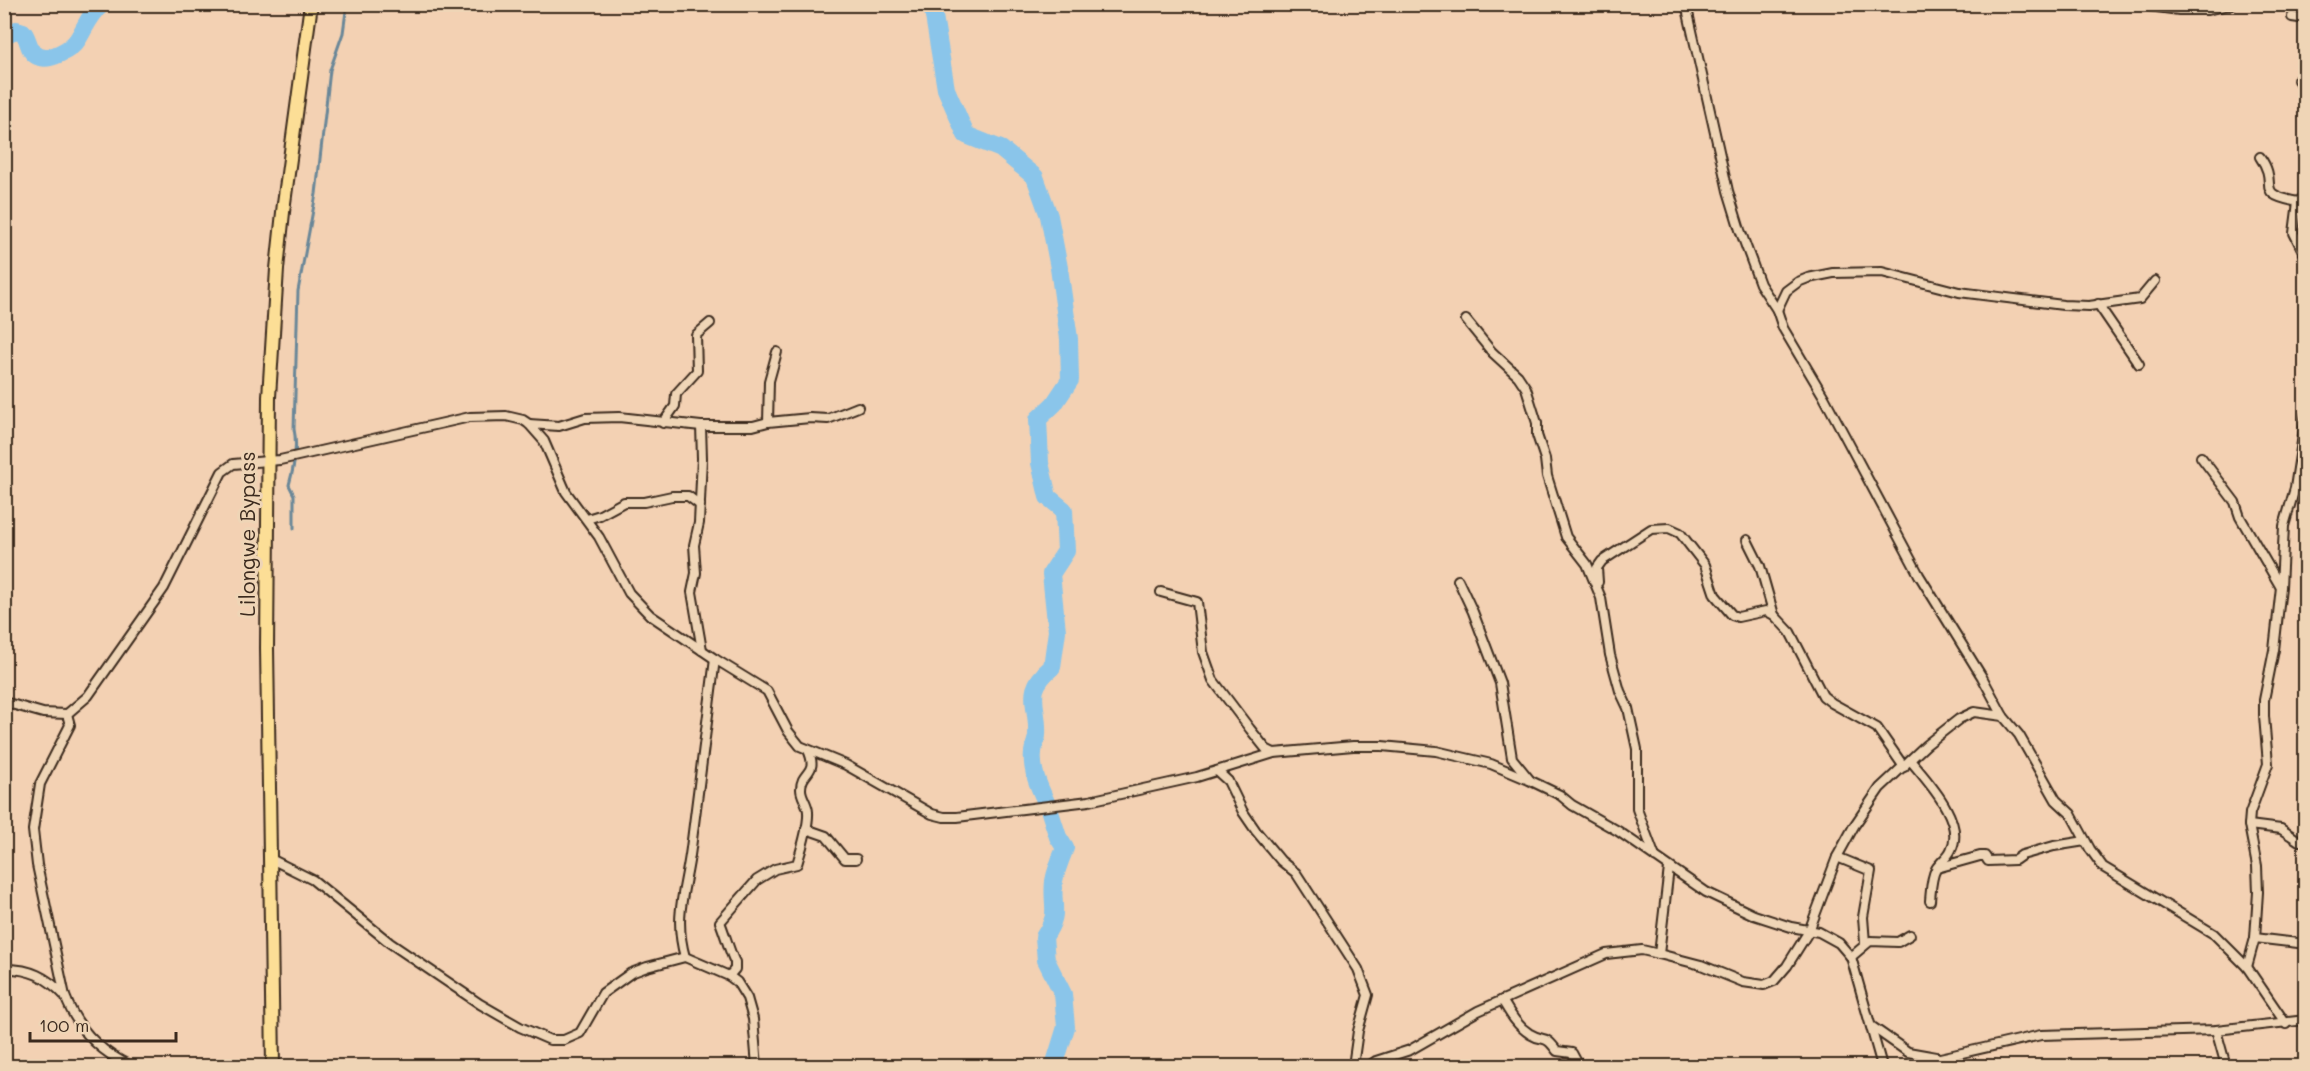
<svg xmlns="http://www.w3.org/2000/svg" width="2310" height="1071" font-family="Mali,sans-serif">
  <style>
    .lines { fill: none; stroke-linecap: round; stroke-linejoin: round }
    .stream { stroke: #6a8798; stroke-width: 3 }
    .river { stroke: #8ac5ea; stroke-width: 18 }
    .street-casing { stroke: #3b2a1e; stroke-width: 12 }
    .primary-casing { stroke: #3b2a1e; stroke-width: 16 }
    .street { stroke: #efd5b6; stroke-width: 8 }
    .primary { stroke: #fcde96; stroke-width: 12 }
    .labels { text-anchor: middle; stroke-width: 6; stroke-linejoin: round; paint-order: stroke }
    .street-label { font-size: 21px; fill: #3b2a1e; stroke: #efd5b6 }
  </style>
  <rect width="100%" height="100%" fill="#f3d1b3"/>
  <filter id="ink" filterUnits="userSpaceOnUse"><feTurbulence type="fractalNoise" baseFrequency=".0167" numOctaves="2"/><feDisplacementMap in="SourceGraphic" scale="12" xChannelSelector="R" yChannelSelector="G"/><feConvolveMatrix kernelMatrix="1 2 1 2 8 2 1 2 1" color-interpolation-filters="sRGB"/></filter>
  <g filter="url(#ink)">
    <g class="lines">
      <path class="stream" d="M294,528V495L289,485C294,467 298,448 294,429L298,291L316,194L330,70L343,33L347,4"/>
      <g class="river">
        <path d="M932,4L946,89L966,135L1001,149L1035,177L1049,216L1059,268L1069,339L1070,380L1054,404L1038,419L1040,463L1048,497L1064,510L1066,551L1051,574L1057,631L1052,667C1022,692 1039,704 1037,735C1037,741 1033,747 1033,753C1031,770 1039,787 1046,802"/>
        <path d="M4,35L16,30L23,32C29,39 28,51 37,56C49,62 72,49 78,39C86,26 90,14 102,4"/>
        <path d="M1049,809L1058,837L1065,848C1061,858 1056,870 1054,881C1051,908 1061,912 1044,937L1046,960L1063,994L1066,1027L1054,1066"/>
      </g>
      <g class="street-casing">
        <g id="street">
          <path d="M1686,4L1728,191L1740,230L1760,284L1777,310L1783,328L1824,397L1919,575L1982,677L2003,716L2019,735L2056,800L2071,814L2090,849L2103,867L2214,934L2247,967L2286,1024"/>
          <path d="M2134,4L2179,10H2207L2232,4"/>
          <path d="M2292,17L2306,19"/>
          <path d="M2298,80L2306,70"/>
          <path d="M2260,157C2281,186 2251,193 2298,202L2306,195"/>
          <path d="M2298,202L2294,233L2306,257"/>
          <path d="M2098,304L2139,364"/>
          <path d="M1777,310L1786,291L1798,282L1808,278L1833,273L1882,272L1959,292L2063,305L2089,306L2140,299L2155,281"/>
          <path d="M1466,320L1492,352L1518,376L1526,388L1537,423V435L1545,459L1547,476L1566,537L1587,564L1601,598L1610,655L1620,691L1628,708L1637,749V809L1655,857"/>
          <path d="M768,422L769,381L777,352"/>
          <path d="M663,423L675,406L676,394L697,371L696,335L710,323"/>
          <path d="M529,424L559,426L585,418L619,417L701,426H753L768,422L810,418L828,419L858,407"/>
          <path d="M701,426L702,458L699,523L694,545L696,573L692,592L702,650"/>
          <path d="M2201,457L2235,502L2240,517L2280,586"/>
          <path d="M587,519L600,515L624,502H644L672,496H688L700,505"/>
          <path d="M1747,540L1760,566L1774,615"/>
          <path d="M1458,580L1473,612L1500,683L1512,758L1529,779"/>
          <path d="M1598,582L1597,568L1602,561L1651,529L1669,528L1680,533L1705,565L1715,595L1732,615L1738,617L1766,611L1774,615L1790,632L1823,696L1832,703L1877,728L1904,767"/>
          <path d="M1161,592L1197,602L1203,652L1213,680L1250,729L1266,749L1274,753"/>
          <path d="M4,702L43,713L67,714L88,696L164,588L222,472L233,464L280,460L470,417L506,416L523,420L529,424L544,441L566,492L599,537L629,593L650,615L715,659L767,691L788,731L800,746L846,765L932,814L944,817H957L1089,801L1197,777L1274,753L1353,746H1382L1436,751L1491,764L1529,780L1560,795L1572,805L1618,831L1706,892L1754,915L1791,927L1819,932L1839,943L1851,957L1882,1066"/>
          <path d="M67,714L70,725L40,784L33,830L37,865L65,996C77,1028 100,1052 131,1066"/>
          <path d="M1910,760C1927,781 1966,821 1951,850C1948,857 1940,862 1936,869C1931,878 1931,890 1930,901"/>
          <path d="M1217,771L1228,781L1243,812L1256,831L1281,861L1296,873L1358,969L1368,995L1358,1031L1353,1066"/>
          <path d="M2249,825L2281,829L2299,841H2306"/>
          <path d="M806,829L826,836L845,859H856"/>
          <path d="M1837,857L1871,871L1863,917L1865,943"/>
          <path d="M269,858L313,880L390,943L480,1004L520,1027L550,1040H564L580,1033L603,993L631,973L647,967L685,957L729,976L737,982L747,998L753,1019L757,1066"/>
          <path d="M1937,868L1980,856H1985L1988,861L2015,860L2022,855L2054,846L2085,841"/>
          <path d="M2255,938L2306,944"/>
          <path d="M1659,954L1701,965L1743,982L1764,985L1774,981L1787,966L1809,931L1837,857L1854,826L1880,788L1926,745L1959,719L1974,712L2003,716"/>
          <path d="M685,957C673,915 686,889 691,848C699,785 707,722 715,659"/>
          <path d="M1851,957L1870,941L1898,942L1910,935"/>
          <path d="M2247,967L2255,938L2258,892L2257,866L2249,825L2250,813L2268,764L2264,716V700L2274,650L2281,587L2284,526L2295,488L2306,415"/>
          <path d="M4,969C29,968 47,977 64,995"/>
          <path d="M729,976L735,969V962C731,956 724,931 720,922L757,880L775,869L797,864C801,851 809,826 808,812C808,804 801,797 801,789C801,770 819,775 808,750"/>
          <path d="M1502,1000C1510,1013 1516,1025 1530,1034C1545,1043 1544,1033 1557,1051L1572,1053L1579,1066"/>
          <path d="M1871,1026L1908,1052L1936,1057"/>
          <path d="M2216,1030L2226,1066"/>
          <path d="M1369,1066L1376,1061L1410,1050L1478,1011L1606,954L1642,950L1659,954L1669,868"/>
          <path d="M1905,1066L2041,1035L2216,1030L2306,1020"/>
        </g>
      </g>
      <g class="primary-casing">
        <path id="primary" d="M273,1066L267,648L269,397L277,269L284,203L311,4"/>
      </g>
      <use href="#street" class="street"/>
      <use href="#primary" class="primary"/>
    </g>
  </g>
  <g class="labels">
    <g class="street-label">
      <text transform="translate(248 534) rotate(-90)" y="7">Lilongwe Bypass</text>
    </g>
  </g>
  <rect width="2310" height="1071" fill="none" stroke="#efd5b6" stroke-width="24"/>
  <rect x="12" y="12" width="2286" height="1047" fill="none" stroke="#3b2a1e" stroke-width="2" filter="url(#ink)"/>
  <path d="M30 1032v9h146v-9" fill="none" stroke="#3b2a1e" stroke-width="3"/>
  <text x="39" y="1032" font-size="18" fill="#3b2a1e" stroke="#efd5b6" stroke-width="4.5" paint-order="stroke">100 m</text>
</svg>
